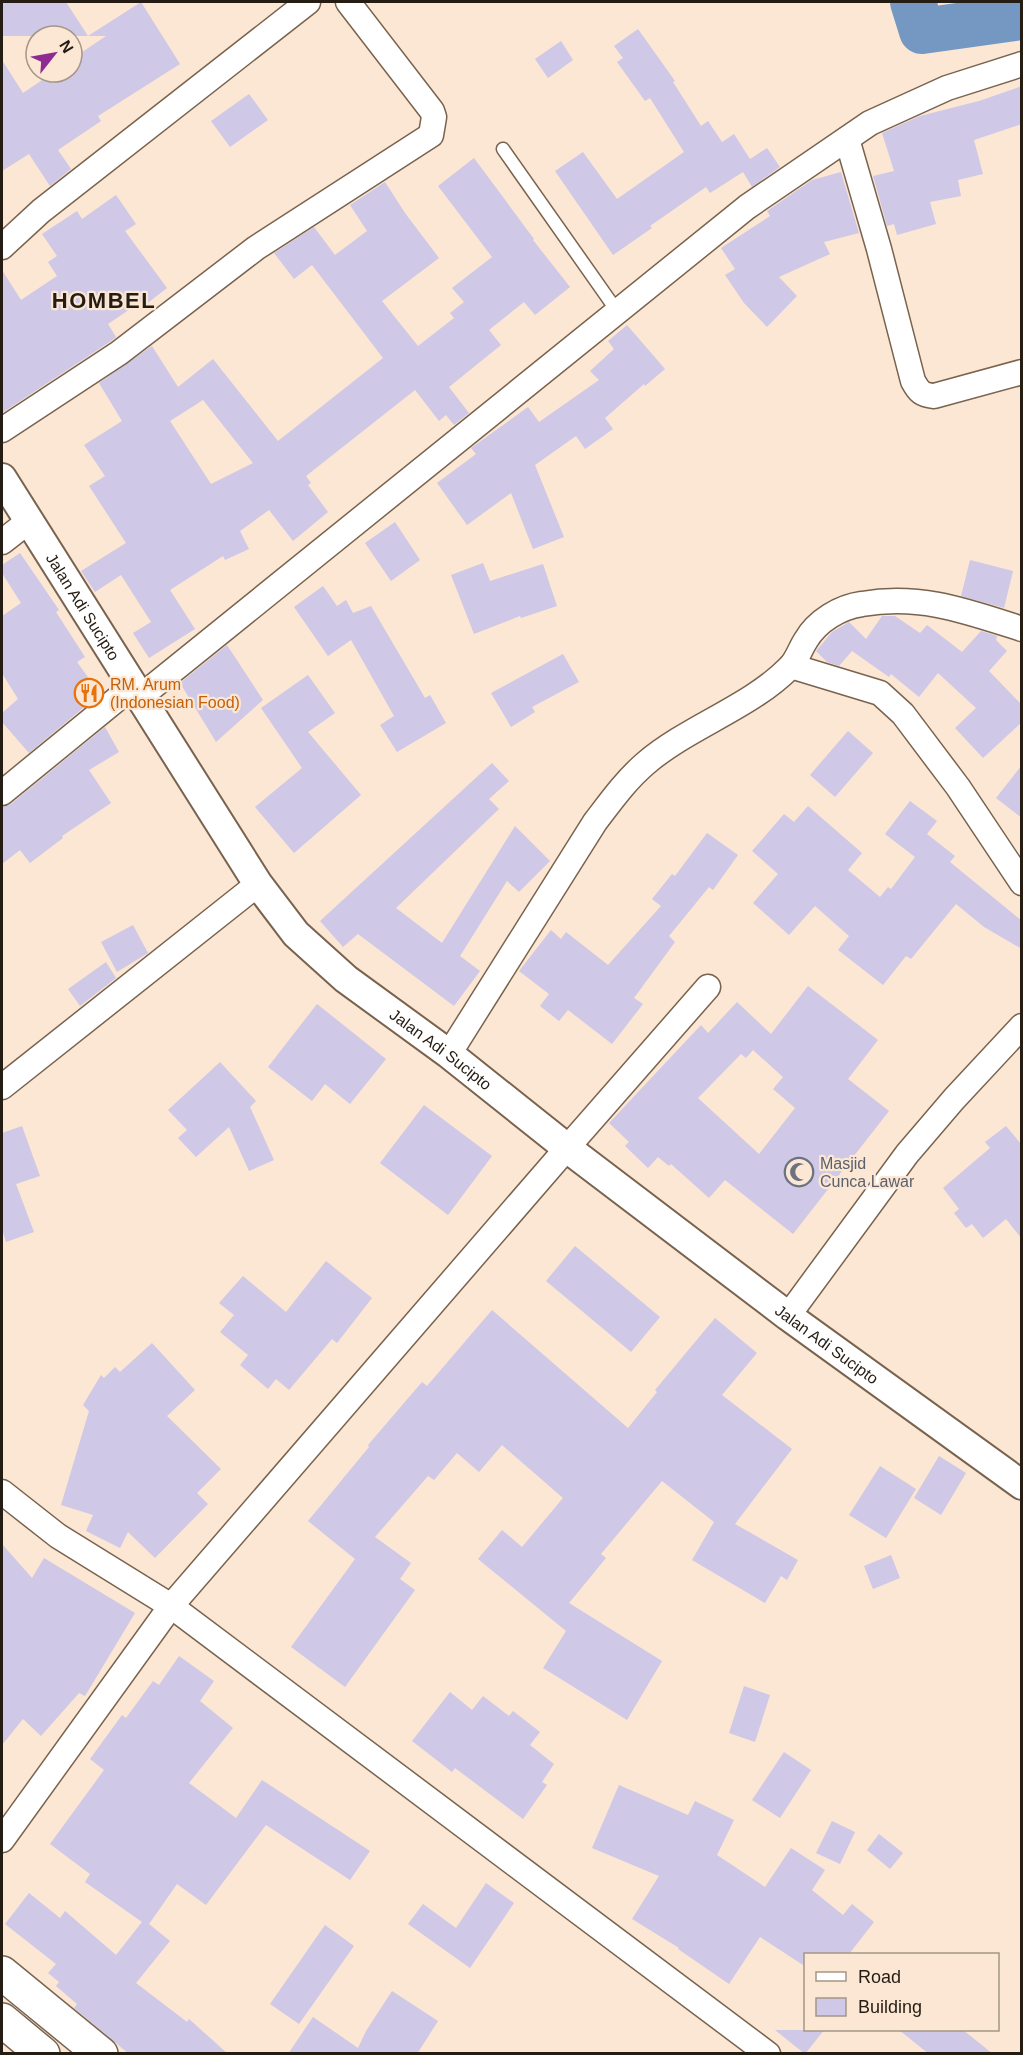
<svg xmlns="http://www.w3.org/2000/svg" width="1023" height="2055" font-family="Arial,sans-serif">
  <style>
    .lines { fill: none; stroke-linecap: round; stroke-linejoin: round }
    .river { stroke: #7498c1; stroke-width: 46 }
    .building { fill: #cfc8e6; fill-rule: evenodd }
    .service-casing { stroke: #79634e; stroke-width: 15 }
    .minor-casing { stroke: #79634e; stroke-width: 27 }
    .tertiary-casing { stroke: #79634e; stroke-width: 32 }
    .trunk-casing { stroke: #79634e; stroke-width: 36 }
    .service { stroke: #fff; stroke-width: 12 }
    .minor { stroke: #fff; stroke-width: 24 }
    .tertiary { stroke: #fff; stroke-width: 28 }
    .trunk { stroke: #fff; stroke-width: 33 }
    .labels { text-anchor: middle; stroke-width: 4.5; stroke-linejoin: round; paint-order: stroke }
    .street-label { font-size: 16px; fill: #251c13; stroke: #fbe7d4 }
    .food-label { font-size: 16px; fill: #c56008; stroke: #fbe7d4; text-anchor: start }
    .worship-label { font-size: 16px; fill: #5b616d; stroke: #fbe7d4; text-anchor: start }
    .district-label { font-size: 22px; font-weight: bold; letter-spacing: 1.5px; fill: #251c13; stroke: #fbe7d4 }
  </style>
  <rect width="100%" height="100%" fill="#fbe7d4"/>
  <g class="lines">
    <path class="river" d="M913,2L922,31L1022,17"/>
  </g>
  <g class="building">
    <path d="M2,2H66L88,36L141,2L180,64L98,116L101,121L58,150L71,169L50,186L29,154L2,171V60L23,93L54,72H72V59L106,36H2Z"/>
    <path d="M638,29L675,81L673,82L701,126L708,121L722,142L734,134L750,159L767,148L780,167L752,187L743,172L710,193L706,187L650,226L652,228L613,255L555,171L583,152L617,199L684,152L650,98L645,101L617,62L623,58L614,46Z"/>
    <path d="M561,41L573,60L548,78L535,59Z"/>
    <path d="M1022,86V124L974,140L983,174L958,180L961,196L930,202L936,224L897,235L894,224L887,226L873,176L894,171L882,133L920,116L979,101Z"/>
    <path d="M249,94L268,120L230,147L211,121Z"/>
    <path d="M474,158L534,239L533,240L570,287L535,315L524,302L489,330L501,345L449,387L469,413L454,425L446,415L439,421L415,390L306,476L311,483L308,485L328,512L293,541L269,510L240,531L249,549L225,560L223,556L170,590L195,629L149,658L133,633L151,622L121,575L95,592L81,571L126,543L89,486L105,476L84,445L122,421L99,383L152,346L178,387L213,359L278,441L383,358L312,265L294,279L274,253L314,227L335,255L367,231L350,205L385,182L405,213L439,258L382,301L418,346L454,318L450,313L464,302L452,288L492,257L438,186ZM203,400L253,463L211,484L170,421Z"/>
    <path d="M841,172L859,233L824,242L830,254L779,277L797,296L767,327L744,303L725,275L735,269L721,248L770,216L767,211L812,180Z"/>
    <path d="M116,195L136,224L125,231L167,288L145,305L142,301L108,324L116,337L111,341L2,413V270L21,300L57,276L48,262L57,256L42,234L77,211L82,219Z"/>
    <path d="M627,325L665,369L645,386L644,384L605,418L613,429L585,449L576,436L535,465L564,537L533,549L511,493L467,525L437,483L476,454L471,448L528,407L539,422L599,380L590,371L614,349L608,341Z"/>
    <path d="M395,522L420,560L391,581L365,543Z"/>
    <path d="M20,553L59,610L56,612L85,657L77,662L100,694L29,753L2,722V713L18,699L2,673V616L21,603L2,573V565Z"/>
    <path d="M970,560L1013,571L1004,608L961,596Z"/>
    <path d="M483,563L490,581L543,564L557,606L521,618L520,616L474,634L451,575Z"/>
    <path d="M323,586L337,606L346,600L353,613L371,606L425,698L430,695L446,723L397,752L380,725L394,716L351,640L328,656L294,607Z"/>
    <path d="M882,616H895L920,633L927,625L962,652L981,631L997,636L996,640L1007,651L989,671L1022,705V722L983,758L955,728L976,708L938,673L919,697L891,674L889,677L852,651L839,666L827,662L816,651L832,632L849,622L866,639Z"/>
    <path d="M227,645L263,700L216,742L180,683Z"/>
    <path d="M563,654L579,682L532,707L535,712L511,727L491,693Z"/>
    <path d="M308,675L335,713L308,732L361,795L294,853L255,807L302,768L261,708Z"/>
    <path d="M105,727L119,752L89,770L111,803L62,836L63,838L30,863L20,850L2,864V807L11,804Z"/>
    <path d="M848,731L873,753L835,797L810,775Z"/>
    <path d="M492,763L509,781L489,799L499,809L396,908L442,943L515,826L550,861L519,892L507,881L460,956L480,971L454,1006L358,934L343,947L320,921Z"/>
    <path d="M1022,765V818L996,798Z"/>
    <path d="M910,801L937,821L927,834L955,856L950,862L1022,921V949L984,927L956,904L911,959L906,956L883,985L838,950L849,936L815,906L789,935L753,903L778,874L752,851L784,814L794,822L808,806L862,853L848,870L880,897L888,887L891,889L915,857L885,834Z"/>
    <path d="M707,833L738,855L713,890L709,887L669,936L675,942L634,998L643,1004L612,1044L568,1010L559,1021L540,1006L549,994L519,971L551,930L561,939L566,932L608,965L661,906L652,899L672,874L675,876Z"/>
    <path d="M133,925L148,953L117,972L101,942Z"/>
    <path d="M106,962L116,978L80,1006L68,989Z"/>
    <path d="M808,986L878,1040L848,1079L889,1111L793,1234L725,1180L709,1198L671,1164L669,1166L658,1157L648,1168L625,1146L629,1142L609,1123L701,1025L708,1033L737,1002L771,1034ZM753,1050L783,1077L773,1089L795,1108L759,1154L698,1098L741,1054L746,1058Z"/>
    <path d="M317,1004L386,1059L350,1104L325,1084L312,1101L268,1067Z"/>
    <path d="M220,1062L256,1101L250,1107L274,1160L249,1171L229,1127L196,1157L178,1138L187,1130L168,1110Z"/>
    <path d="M424,1105L492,1156L448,1215L380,1163Z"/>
    <path d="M22,1126L40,1176L16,1184L34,1232L6,1242L2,1229V1133Z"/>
    <path d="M1006,1126L1022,1145V1239L1006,1219L983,1238L972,1224L966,1228L954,1213L959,1209L943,1188L990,1148L985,1142Z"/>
    <path d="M575,1246L660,1317L631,1352L546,1281Z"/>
    <path d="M326,1261L372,1298L337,1343L332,1339L289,1390L276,1379L268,1389L240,1365L248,1355L220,1332L234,1315L219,1303L243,1276L286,1312Z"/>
    <path d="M492,1310L628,1428L657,1392L655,1390L715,1318L757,1353L722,1395L792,1449L735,1524L798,1560L787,1580L781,1576L765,1603L692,1560L714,1522L662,1481L601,1554L606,1558L569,1603L662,1661L627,1720L543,1668L566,1631L478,1559L502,1530L522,1547L563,1498L502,1445L479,1472L457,1453L434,1480L428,1476L375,1537L411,1563L400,1579L415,1590L345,1687L291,1647L355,1559L308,1521L369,1447L368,1445L422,1382L427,1386Z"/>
    <path d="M152,1343L195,1390L167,1416L221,1469L197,1493L208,1504L155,1558L128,1532L120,1548L86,1531L93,1515L61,1505L89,1411L83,1405L101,1375L104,1378L115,1367L120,1372Z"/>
    <path d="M939,1456L966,1473L941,1515L914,1498Z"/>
    <path d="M880,1466L916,1489L886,1538L849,1515Z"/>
    <path d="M2,1544L32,1578L44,1558L135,1613L85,1696L79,1693L41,1736L23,1719L2,1745Z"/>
    <path d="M891,1555L900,1578L873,1589L864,1566Z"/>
    <path d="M179,1656L214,1681L200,1701L233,1728L189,1783L236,1818L262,1780L370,1851L350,1880L266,1825L206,1905L177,1884L149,1924L170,1941L136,1983L187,2022L189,2019L228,2054H129L74,2008L77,2004L56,1986L59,1982L48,1973L56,1964L5,1924L29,1893L60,1918L65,1911L116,1955L142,1922L85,1882L90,1874L50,1844L104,1770L90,1759L122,1715L126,1718L153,1681L159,1685Z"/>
    <path d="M744,1686L770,1695L755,1742L729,1733Z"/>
    <path d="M450,1692L472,1710L483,1696L509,1716L513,1711L540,1732L530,1745L554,1764L542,1782L547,1785L523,1819L455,1768L452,1772L412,1741Z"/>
    <path d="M784,1752L811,1770L780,1818L752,1800Z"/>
    <path d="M619,1785L688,1815L695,1801L734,1820L717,1855L765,1887L791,1848L825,1870L812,1890L843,1915L852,1904L874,1922L849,1954H806V1967L760,1937L729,1984L678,1949L679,1948L632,1919L659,1876L592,1848Z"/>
    <path d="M832,1821L855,1832L840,1864L816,1853Z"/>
    <path d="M879,1834L903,1853L890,1869L867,1850Z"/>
    <path d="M486,1883L514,1903L470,1968L408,1924L423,1904L456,1928Z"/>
    <path d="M325,1925L354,1946L299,2024L270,2004Z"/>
    <path d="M392,1991L438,2021L417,2054H288L313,2017L358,2048L366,2031Z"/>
    <path d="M775,2030H824L805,2054Z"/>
    <path d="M899,2030H963L993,2054H929Z"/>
  </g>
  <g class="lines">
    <g class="service-casing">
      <path id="service" d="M503,149L617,311"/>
    </g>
    <g class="minor-casing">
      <g id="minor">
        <path d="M847,139L879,249L913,381C919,392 922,395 934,396L1022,372"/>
        <path d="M2,247L41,211L308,2"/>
        <path d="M2,430L119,353L256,248L431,135L434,117L432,111L348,2"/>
        <path d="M2,542L29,521"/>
        <path d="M791,666L880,693L903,714L958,787L1022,883"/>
        <path d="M140,697L747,207L870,123L947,88L1022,64"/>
        <path d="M2,793L133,686"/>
        <path d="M449,1054L595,822C611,801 626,780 646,763C688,727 751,707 790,667C797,660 800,649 806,640C817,621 840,607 862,604C921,594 966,611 1022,629"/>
        <path d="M2,1087L258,884"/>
        <path d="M788,1316L907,1154L954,1099L1022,1026"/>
        <path d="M2,1492L58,1536L171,1606L768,2054"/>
        <path d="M2,1840L171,1606L567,1148L708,987"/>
      </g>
    </g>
    <g class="tertiary-casing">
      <g id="tertiary">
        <path id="s1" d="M2,478L258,884L296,934L346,979L449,1054L567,1148L788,1316L1022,1485"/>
      </g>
    </g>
    <g class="trunk-casing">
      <g id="trunk">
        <path d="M2,1973L101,2054"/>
        <path d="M2,2020L43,2054"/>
      </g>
    </g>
    <use href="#service" class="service"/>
    <use href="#minor" class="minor"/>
    <use href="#tertiary" class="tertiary"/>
    <use href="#trunk" class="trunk"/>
  </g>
  <defs>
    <g id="restaurant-ring" transform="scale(1.5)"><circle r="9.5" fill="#fbe7d4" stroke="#e8710a" stroke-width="1.5"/><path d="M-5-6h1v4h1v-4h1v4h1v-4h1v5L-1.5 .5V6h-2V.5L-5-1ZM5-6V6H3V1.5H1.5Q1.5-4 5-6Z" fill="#e8710a"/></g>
    <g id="mosque-ring" transform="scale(1.5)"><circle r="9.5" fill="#fbe7d4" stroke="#6b7280" stroke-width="1.5"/><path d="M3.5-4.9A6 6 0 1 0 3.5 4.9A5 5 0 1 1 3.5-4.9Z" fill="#6b7280"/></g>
  </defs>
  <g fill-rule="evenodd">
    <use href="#restaurant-ring" x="89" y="693"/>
    <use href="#mosque-ring" x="799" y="1172"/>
  </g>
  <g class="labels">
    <g class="street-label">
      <text dy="6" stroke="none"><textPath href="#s1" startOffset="152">Jalan Adi Sucipto</textPath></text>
      <text dy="6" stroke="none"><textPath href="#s1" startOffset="728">Jalan Adi Sucipto</textPath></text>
      <text dy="6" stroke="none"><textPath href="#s1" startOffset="1214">Jalan Adi Sucipto</textPath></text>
    </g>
    <g class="food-label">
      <text x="110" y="690">RM. Arum<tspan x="110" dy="18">(Indonesian Food)</tspan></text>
    </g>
    <g class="worship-label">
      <text x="820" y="1169">Masjid<tspan x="820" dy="18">Cunca Lawar</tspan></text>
    </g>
    <g class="district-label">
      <text x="104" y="308">HOMBEL</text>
    </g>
  </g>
  <rect width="1023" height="2055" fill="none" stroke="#251c13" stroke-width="6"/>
  <rect x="804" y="1953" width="195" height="78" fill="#fbe7d4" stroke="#a59687" stroke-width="1.5"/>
  <rect x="816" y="1972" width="30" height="9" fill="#ffffff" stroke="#a59687" stroke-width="1.5"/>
  <text x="858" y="1983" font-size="18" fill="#251c13">Road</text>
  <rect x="816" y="1998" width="30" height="18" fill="#cfc8e6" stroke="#a59687" stroke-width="1.5"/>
  <text x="858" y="2013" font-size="18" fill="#251c13">Building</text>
  <g transform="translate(54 54) rotate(59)"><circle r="28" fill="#fbe7d4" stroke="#a59687" stroke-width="1.5"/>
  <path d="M0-4.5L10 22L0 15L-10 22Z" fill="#8e2a91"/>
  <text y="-9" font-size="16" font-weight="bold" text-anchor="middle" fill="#251c13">N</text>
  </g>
</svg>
